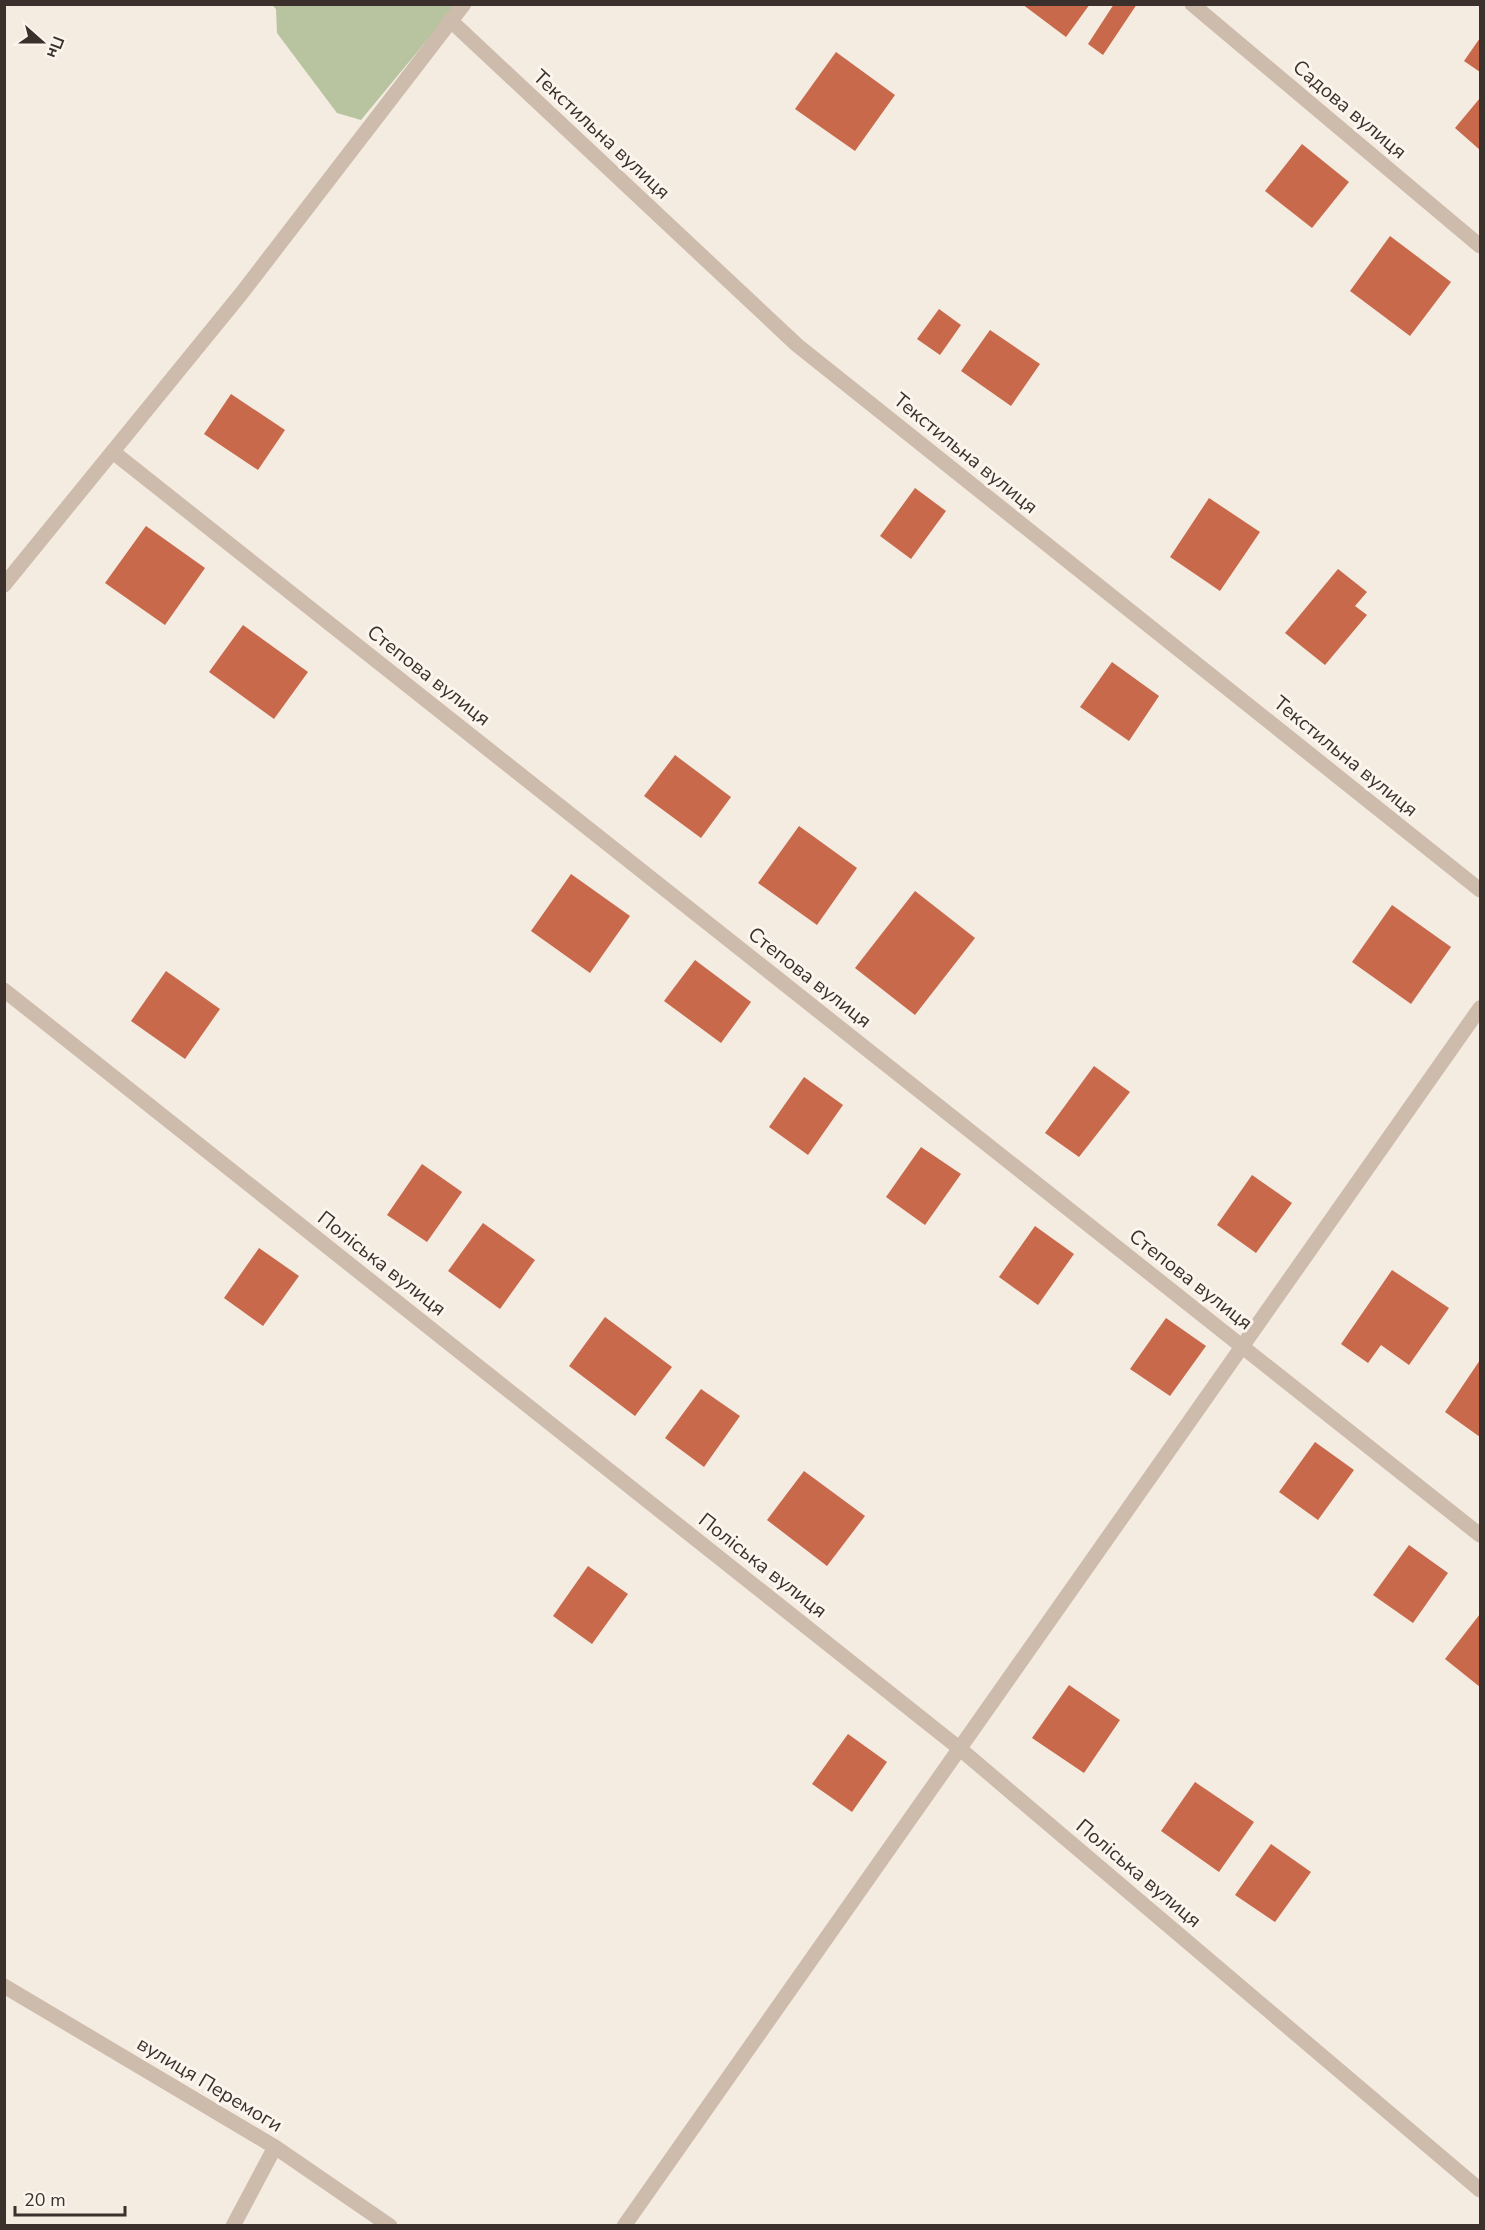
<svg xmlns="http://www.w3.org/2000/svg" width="1485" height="2230" font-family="'Nunito Sans',sans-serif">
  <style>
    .green { fill: #b8c4a0 }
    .building { fill: #c8694b }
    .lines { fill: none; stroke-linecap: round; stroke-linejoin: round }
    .street { stroke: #cdbbac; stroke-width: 15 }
    .labels { text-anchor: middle; stroke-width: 6; stroke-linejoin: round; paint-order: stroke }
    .street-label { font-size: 20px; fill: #3b302b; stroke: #fbf5ee }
  </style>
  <rect width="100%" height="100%" fill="#f4ebe1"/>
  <path class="green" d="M272,5H456L361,120L337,113L277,33L276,9Z"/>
  <g class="building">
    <path d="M1022,4H1090L1066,37Z"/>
    <path d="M1114,4H1137L1103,55L1088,44Z"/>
    <path d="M1480,38V72L1464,61Z"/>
    <path d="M836,52L895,95L855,151L795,109Z"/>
    <path d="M1480,98V150L1455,128Z"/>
    <path d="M1302,144L1349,182L1312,228L1265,191Z"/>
    <path d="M1390,236L1451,282L1410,336L1350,291Z"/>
    <path d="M939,309L961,325L940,355L917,339Z"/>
    <path d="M990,330L1040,364L1011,406L961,371Z"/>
    <path d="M231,394L285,430L258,470L204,434Z"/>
    <path d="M915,488L946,511L911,559L880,536Z"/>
    <path d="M1209,498L1260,532L1220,591L1170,557Z"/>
    <path d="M146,526L205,568L165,625L105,583Z"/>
    <path d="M1338,569L1367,592L1355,606L1367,615L1325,665L1285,633Z"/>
    <path d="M243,625L308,672L274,719L209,672Z"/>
    <path d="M1112,662L1159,696L1129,741L1080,707Z"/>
    <path d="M675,755L731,797L701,838L644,796Z"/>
    <path d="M799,826L857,868L817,925L758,883Z"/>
    <path d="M571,874L630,916L590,973L531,931Z"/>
    <path d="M915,891L975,938L915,1015L855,968Z"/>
    <path d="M1392,905L1451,947L1411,1004L1352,962Z"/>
    <path d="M695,960L751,1002L721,1043L664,1001Z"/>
    <path d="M166,971L220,1009L185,1059L131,1021Z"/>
    <path d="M1094,1066L1130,1092L1079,1157L1045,1133Z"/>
    <path d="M804,1077L843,1105L808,1155L769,1127Z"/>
    <path d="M921,1147L961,1174L925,1225L886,1197Z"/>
    <path d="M422,1164L462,1192L427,1242L387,1215Z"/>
    <path d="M1252,1175L1292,1203L1256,1253L1217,1225Z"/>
    <path d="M483,1223L535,1260L500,1309L448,1271Z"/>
    <path d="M1035,1226L1074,1254L1038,1305L999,1277Z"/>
    <path d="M259,1248L299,1276L263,1326L224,1298Z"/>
    <path d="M1392,1270L1449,1308L1409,1365L1381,1345L1368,1363L1341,1344Z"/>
    <path d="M605,1317L672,1367L635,1416L569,1366Z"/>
    <path d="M1166,1318L1206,1346L1170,1396L1130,1369Z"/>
    <path d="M1480,1360V1437L1445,1412Z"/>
    <path d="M701,1389L740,1416L704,1467L665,1438Z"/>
    <path d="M1315,1442L1354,1470L1318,1520L1279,1492Z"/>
    <path d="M804,1471L865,1516L827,1566L767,1520Z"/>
    <path d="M1409,1545L1448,1573L1413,1623L1373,1595Z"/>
    <path d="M588,1566L628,1594L592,1644L553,1616Z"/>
    <path d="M1480,1614V1687L1445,1659Z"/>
    <path d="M1069,1685L1120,1720L1084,1773L1032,1738Z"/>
    <path d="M848,1734L887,1762L852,1812L812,1784Z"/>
    <path d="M1195,1782L1254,1822L1219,1872L1161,1831Z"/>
    <path d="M1271,1844L1311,1872L1275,1922L1235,1895Z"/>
  </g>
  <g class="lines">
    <g class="street">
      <path d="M1192,4L1480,246"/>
      <path d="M450,20L797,345L1480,890"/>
      <path d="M113,452L1480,1535"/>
      <path d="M4,585L241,294L464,4"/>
      <path d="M4,990L959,1748L1480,2190"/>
      <path d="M4,1986L275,2147L390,2226"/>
      <path d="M233,2226L275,2147"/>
      <path d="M624,2226L1480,1008"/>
    </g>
  </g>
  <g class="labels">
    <g class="street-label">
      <text transform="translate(1350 109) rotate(40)" y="7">Садова вулиця</text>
      <text transform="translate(602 134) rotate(43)" y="7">Текстильна вулиця</text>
      <text transform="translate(966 453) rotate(39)" y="7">Текстильна вулиця</text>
      <text transform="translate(429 675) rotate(38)" y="7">Степова вулиця</text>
      <text transform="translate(1346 756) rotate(39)" y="7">Текстильна вулиця</text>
      <text transform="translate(810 977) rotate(38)" y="7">Степова вулиця</text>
      <text transform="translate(382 1263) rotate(38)" y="7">Поліська вулиця</text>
      <text transform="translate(1191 1279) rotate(38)" y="7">Степова вулиця</text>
      <text transform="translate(763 1565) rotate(38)" y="7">Поліська вулиця</text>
      <text transform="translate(1139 1873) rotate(40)" y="7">Поліська вулиця</text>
      <text transform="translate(210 2084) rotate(31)" y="7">вулиця Перемоги</text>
    </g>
  </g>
  <rect width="1485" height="2230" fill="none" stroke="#3b302b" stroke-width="12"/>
  <g transform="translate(42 42) rotate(111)" stroke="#fbf5ee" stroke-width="4.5" paint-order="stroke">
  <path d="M0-4.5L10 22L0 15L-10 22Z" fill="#3b302b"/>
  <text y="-9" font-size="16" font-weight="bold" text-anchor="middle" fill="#3b302b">Пн</text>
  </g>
  <path d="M15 2206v9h110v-9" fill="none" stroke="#3b302b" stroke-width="3"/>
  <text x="24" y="2206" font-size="18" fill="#3b302b" stroke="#fbf5ee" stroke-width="4.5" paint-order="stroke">20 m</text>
</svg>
